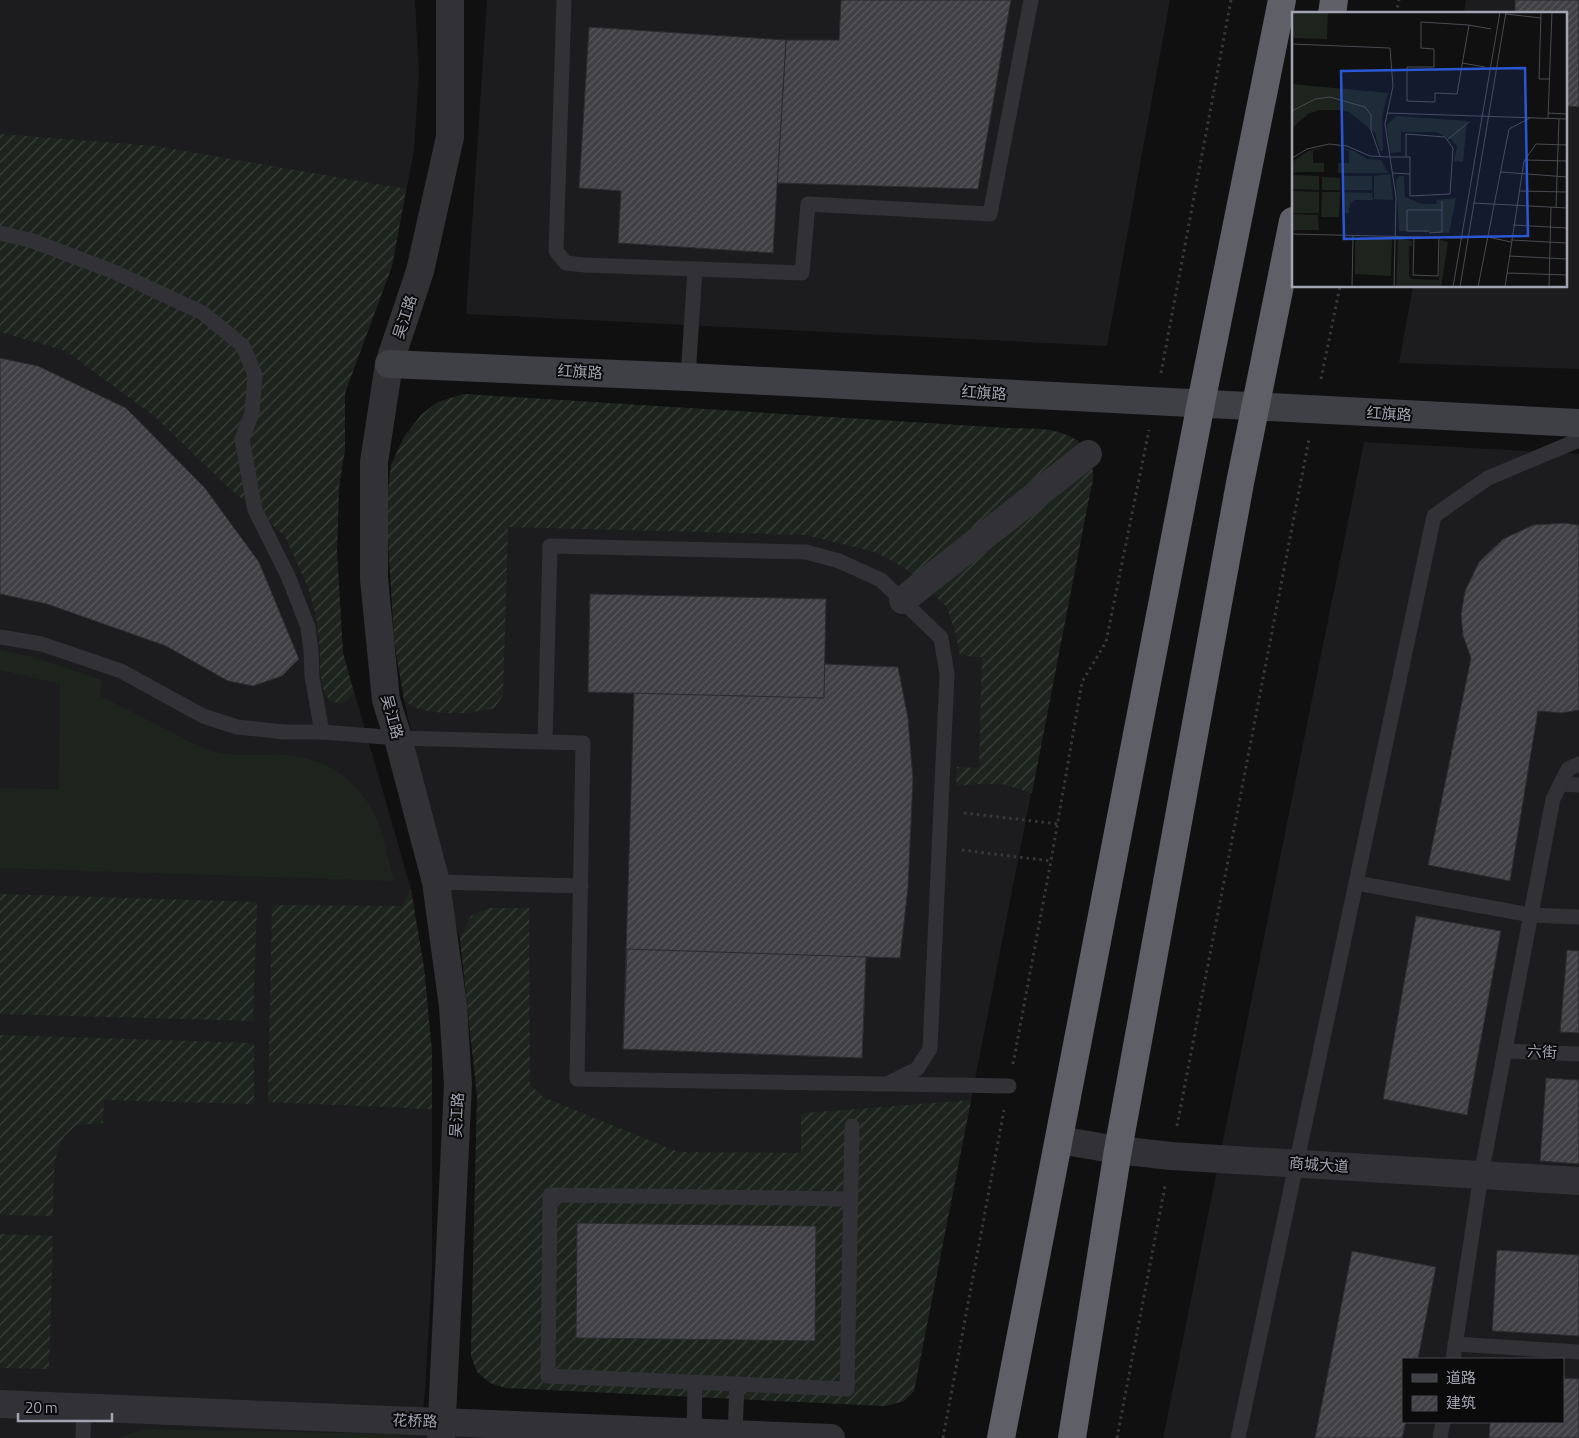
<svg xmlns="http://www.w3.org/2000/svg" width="1579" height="1438" font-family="'Titillium Web','Noto Sans SC',sans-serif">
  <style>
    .built { fill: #1c1c1e; fill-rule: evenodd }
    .grass { fill: #1d241e }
    .garden { fill: url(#garden-furrows) }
    .building { fill: url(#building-hatch); stroke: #2b2a2d }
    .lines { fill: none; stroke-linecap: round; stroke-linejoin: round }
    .path { stroke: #37383d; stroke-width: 3; stroke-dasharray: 2.5 4; stroke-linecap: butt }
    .lane { stroke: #313136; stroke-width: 15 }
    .street { stroke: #313136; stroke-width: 28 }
    .secondary { stroke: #3f4046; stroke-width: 28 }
    .highway { stroke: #5e5f67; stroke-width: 28 }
    .labels { text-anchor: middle; stroke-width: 4; stroke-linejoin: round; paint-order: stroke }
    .street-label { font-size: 15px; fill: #a2a4b2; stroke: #0b0b0c }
    .inset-road { fill: none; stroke: #4a4b51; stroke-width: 1 }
    .view { fill: #2a57d4; fill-opacity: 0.15; stroke: #2a57d4; stroke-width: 2.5 }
    .inset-edge { fill: none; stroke: #a2a4b2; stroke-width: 2.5 }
  </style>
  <defs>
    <pattern id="garden-furrows" width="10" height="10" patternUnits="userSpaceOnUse" patternTransform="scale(1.25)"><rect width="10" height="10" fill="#1d241e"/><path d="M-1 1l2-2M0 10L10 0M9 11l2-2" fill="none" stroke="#3b413c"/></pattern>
    <pattern id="building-hatch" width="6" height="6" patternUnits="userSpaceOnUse" patternTransform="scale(1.25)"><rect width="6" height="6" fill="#3f3f44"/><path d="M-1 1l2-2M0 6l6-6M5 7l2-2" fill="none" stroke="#58585d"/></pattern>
  </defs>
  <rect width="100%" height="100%" fill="#101011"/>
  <g class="built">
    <path d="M0,0H415L419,74L414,150L392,266L345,393V449L339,487L337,552L343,653L411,889L424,968L432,1052V1271L425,1392L421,1432L536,1438H0Z"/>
    <path d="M487,0H1170L1107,346L466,314Z"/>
    <path d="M1466,0H1579V369L1399,363L1413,286H1565V14H1464Z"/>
    <path d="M464,394L1006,428L1044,429L1056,431L1078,440L1093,473L1089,498L914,1391L904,1401L885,1406L506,1388L490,1383L477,1372L471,1356L477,1096L460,939L452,911L404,700L394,639L391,465L404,437L421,415L438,402Z"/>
    <path d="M1364,442L1579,454V1438H1163ZM1403,1359H1563V1422H1403Z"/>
  </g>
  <g class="grass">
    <path d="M0,650L36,658L102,680L100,696C125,708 150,721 175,734C188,741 202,749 216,752C241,758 264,753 288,755C326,758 358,781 375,815C384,836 388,859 394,881L0,868V788L59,789L60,684L0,670Z"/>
    <path d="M146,1429L392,1434L407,1438H118L131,1433Z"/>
  </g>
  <g class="garden">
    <path d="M0,134L155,146L406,189L392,266L345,393V449L339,487L337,552L343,653L354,693L343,704L330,701L324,692L320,672V649L316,616L308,588L285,536L227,486L154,416L66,351L0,332Z"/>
    <path d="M464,394L1006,428C1042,429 1086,425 1093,471C1094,479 1091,490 1089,498L1032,793L1002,784H979L956,786L957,767L979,768L982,657L960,656L956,635L947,607L905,568L875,552L806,535L508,527L503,696L494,708C471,714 440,716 417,708C412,707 408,703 404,700L394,639L386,508L391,465L404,437L421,415L438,402Z"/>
    <path d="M411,889L424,968L432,1052V1109L268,1102L272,905L402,906Z"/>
    <path d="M0,894L257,902L253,1021L0,1014Z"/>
    <path d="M488,908H529L530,1084L543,1097L678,1152L801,1153V1115L804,1113L971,1100L914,1391L904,1401L885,1406L506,1388L490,1383L477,1372L471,1356L477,1096L460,939L471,916Z"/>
    <path d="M0,1035L254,1043V1104L104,1100L103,1123L76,1125C72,1129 68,1133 64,1137C51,1155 54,1194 53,1216L0,1215Z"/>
    <path d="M0,1234L53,1236L49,1369L0,1368Z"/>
  </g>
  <g class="building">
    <path d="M841,0H1011L978,189L777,183L786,40H839Z"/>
    <path d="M1515,0H1579V107L1565,106V14H1515Z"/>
    <path d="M589,27L786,40L773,253L618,243L621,191L579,188Z"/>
    <path d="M0,358L38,366L126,408L205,488L259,562L299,659L282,676L253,686L228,681L166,646L47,604L0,594Z"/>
    <path d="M1565,523L1579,525V710L1562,713L1538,711L1510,881L1428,865L1471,658L1463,636L1461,614L1465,591L1479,562L1503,539L1533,525Z"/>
    <path d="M590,594L826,599L824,664L898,667L908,718L913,779L908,888L900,958L866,957L862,1058L623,1049L634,693L588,692Z"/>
    <path d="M590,594L826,599L824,698L588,692Z"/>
    <path d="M1416,916L1501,931L1467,1115L1383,1099Z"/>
    <path d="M627,949L866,957L862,1058L623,1049Z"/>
    <path d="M1567,950L1579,951V1033L1560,1032Z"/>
    <path d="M1546,1078L1579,1080V1164L1540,1161Z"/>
    <path d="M577,1223L816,1226L815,1341L576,1338Z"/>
    <path d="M1497,1250L1579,1255V1336L1492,1331Z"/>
    <path d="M1352,1251L1436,1267L1418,1359H1403V1422H1406L1402,1438H1315Z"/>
    <path d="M1563,1378L1579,1379V1438H1489L1490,1422H1563Z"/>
  </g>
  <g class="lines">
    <g class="path">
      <path d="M1396,14L1399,0"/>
      <path d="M1161,373L1231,0"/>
      <path d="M1321,379L1340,286"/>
      <path d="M964,813L1058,824"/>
      <path d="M962,850L1051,861"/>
      <path d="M1013,1064L1051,861L1082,682L1106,642L1149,430"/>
      <path d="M1177,1126L1309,439"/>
      <path d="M943,1438L1004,1110"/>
      <path d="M1117,1438L1165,1186"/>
    </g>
    <g class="lane">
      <path d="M564,0L556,251L566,263L585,265L802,273L808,204L990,214L1031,0"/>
      <path d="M0,233L33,241L117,273L203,313L243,346L255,375L252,413L242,439L255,510L288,576L308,627L311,651L312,677L322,732"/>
      <path d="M688,377L695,269"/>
      <path d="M0,637L42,644L121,671L203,716L237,727L284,732H322L398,738L583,743L577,1079L887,1084L917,1069L930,1049L947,674L941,638L881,580L839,561L806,552L550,546L545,742"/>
      <path d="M1561,784L1579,785"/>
      <path d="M436,882L581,886"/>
      <path d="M1356,883L1531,915L1579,917"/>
      <path d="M1505,1051L1579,1054"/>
      <path d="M891,1084L1009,1086"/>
      <path d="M1455,1344L1579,1352"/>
      <path d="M1453,1359L1481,1175L1553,799L1568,769L1579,764"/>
      <path d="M737,1384L548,1376L550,1195L850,1199"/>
      <path d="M694,1433L695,1383"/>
      <path d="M735,1434L737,1384L847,1389L852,1126"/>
      <path d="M83,1438L84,1408"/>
      <path d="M1238,1438L1434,516L1488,478L1579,440"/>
      <path d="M1440,1438L1443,1422"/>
    </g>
    <g class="street">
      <path d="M903,600L1088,454"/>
      <path d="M1059,1140L1118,1150L1171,1156L1579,1181"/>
      <path d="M0,1404L831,1438"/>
      <path d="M441,1438L458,1084L453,1006L436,882L398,738L386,700L374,579V462L389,364L420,271L450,137V0"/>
    </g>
    <path class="secondary" d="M389,364L688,377L1579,423"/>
    <g class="highway">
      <path d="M1332,14L1334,0"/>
      <path d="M1001,1438L1201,403L1282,0"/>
      <path d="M1072,1438L1118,1150L1240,483L1293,221"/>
    </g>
  </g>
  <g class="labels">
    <g class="street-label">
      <text transform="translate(405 317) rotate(-72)" y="5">吴江路</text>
      <text transform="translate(580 372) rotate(3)" y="5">红旗路</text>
      <text transform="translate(984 393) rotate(3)" y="5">红旗路</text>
      <text transform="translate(1389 414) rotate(3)" y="5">红旗路</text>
      <text transform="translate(392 717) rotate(75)" y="5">吴江路</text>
      <text transform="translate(1542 1052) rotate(3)" y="5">六街</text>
      <text transform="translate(457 1115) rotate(-87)" y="5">吴江路</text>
      <text transform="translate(1319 1165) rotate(4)" y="5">商城大道</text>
      <text transform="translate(415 1421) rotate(2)" y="5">花桥路</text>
    </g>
  </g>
  <g transform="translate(1292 12)">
    <rect width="275" height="275" fill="#101011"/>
    <path d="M0,0H36L35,27L0,26ZM35,134L21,139V151H32V160H0V150L16,139ZM44,134L62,139L75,147L89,148L96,161H46V151H57V139ZM30,165L48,166V178H30ZM30,180H48L47,205H29ZM69,226L100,227L99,264L63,262V229ZM106,226L120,229V234H117V264L120,267L147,268L148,228L156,230L149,275H104Z" fill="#1d241e"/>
    <path d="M8,148L18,149L20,156L17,160L6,158L0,160V153Z" fill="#1d241e"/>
    <path d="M0,72L96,81L90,105L91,139H88L83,121L57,100L49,98H27L16,102L0,116ZM104,104L175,109L171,150L162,149L165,134L160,128L144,120H109V140L98,141L95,113ZM98,162L101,188L82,187V164ZM0,163L27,164V178L0,177ZM50,164H80V178H50ZM107,164H112L113,185L130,192H144L145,188L164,186L157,221L107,219L104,168ZM0,179L27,180V201H0ZM50,180L80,181L81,188H63L58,192L57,201H50ZM0,202L26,203L27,218H0Z" fill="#1d241e"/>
    <path class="inset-road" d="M249,0L247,67H257M214,2L249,6M177,13L165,82L143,81V90L115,89V55H142V37L129,36V10L177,13L199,17M0,32L98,36L101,74L93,112L104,185L102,275M170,51L193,55M0,99L23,87L38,85L73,95L79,103V118L88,144M95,101L275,107M256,101L275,102M256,106L260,0M155,128L177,110M0,146L15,137L37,132L55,134L78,144L97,145H118V184L158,182L161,136L153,125L114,122V145M233,148L275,149M209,160L275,165M101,161L118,162M227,179L275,180M181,191L275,196M264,195L267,107M221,213L275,216M137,219H115V198H150M137,221L150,220V189M0,222L171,226M122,225L121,263L146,264L147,225M196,225L219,230M219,228L275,231M217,244L275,247M215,261L275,263M60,275L61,224M161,275L208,0M168,275L214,0M186,275L217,117L238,106M213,275L232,149L244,132L275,133M257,275L259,195"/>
    <path class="view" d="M233,56L236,224L52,227L49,59Z"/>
    <rect width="275" height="275" class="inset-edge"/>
  </g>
  <rect x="1402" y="1358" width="162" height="65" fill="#0b0b0c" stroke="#47484e"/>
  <rect x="1412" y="1374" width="25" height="8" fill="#3f4046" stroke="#47484e"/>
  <text x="1446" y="1383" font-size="15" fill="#a2a4b2">道路</text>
  <rect x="1412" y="1396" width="25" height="15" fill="url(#building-hatch)" stroke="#47484e"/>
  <text x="1446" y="1408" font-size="15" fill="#a2a4b2">建筑</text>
  <path d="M18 1413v8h94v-8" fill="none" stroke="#a2a4b2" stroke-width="2.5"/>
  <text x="25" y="1413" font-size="15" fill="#a2a4b2" stroke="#0b0b0c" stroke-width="4" paint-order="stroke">20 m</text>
</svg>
